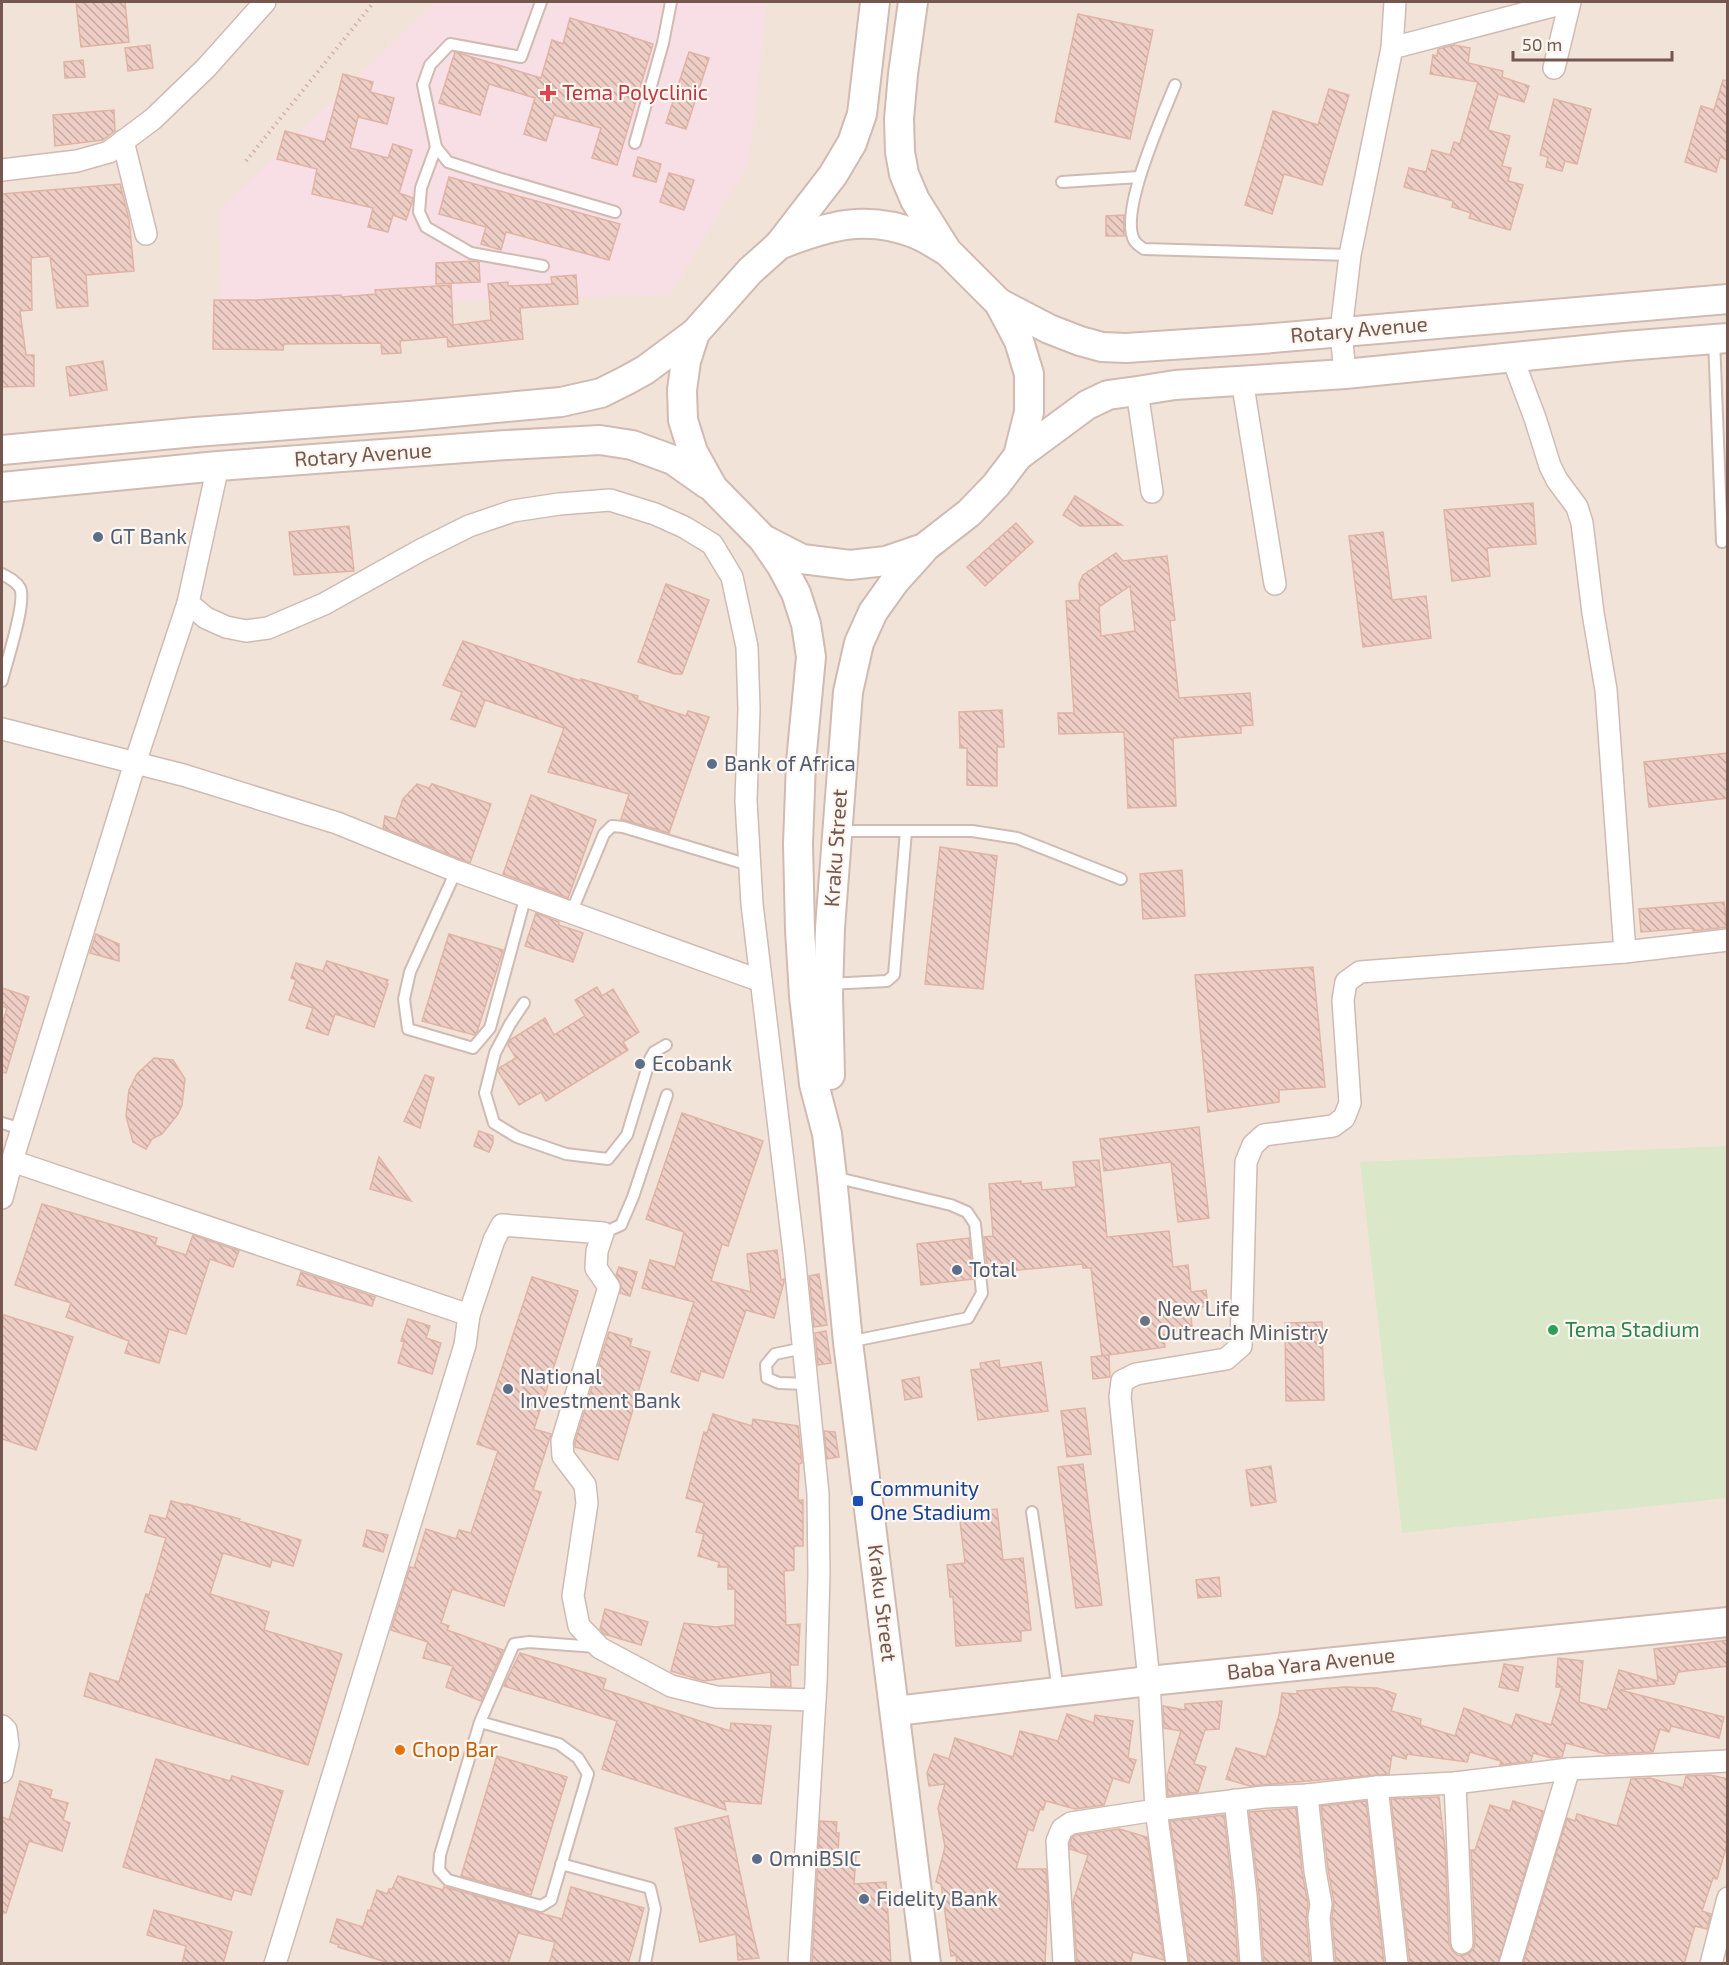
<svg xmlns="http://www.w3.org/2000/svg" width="1729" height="1965" font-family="'Exo 2',sans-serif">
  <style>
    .residential { fill: #f2e3d9 }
    .medical { fill: #f8dee5 }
    .pitch { fill: #dae8c9 }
    .building { fill: url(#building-back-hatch); stroke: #e0b3a5; stroke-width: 1.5; fill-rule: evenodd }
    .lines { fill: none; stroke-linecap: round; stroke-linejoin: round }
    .service-casing { stroke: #cfbbb3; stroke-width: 14 }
    .minor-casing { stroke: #cfbbb3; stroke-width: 24 }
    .secondary-casing { stroke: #d1bab1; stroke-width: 32 }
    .path { stroke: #d4b1a6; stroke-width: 4; stroke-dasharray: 1.5 4.5; stroke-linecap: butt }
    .service { stroke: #fff; stroke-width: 10 }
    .minor { stroke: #fff; stroke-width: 21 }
    .secondary { stroke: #fff; stroke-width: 28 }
    .health-dot { fill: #e0444e; stroke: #fef6f0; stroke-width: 2 }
    .service-dot { fill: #5c6f8a; stroke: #fef6f0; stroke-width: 2 }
    .worship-dot { fill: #6b7280; stroke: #fef6f0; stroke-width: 2 }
    .leisure-dot { fill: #2e9e5b; stroke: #fef6f0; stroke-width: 2 }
    .transit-dot { fill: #1a4fb4; stroke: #fef6f0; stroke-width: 2 }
    .food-dot { fill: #e8710a; stroke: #fef6f0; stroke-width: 2 }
    .labels { text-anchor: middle; stroke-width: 4.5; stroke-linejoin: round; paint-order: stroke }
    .health-label { font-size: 21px; fill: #be3a42; stroke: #fef6f0; text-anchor: start }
    .street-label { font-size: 21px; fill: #74574f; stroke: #fef6f0 }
    .service-label { font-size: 21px; fill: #4e5e75; stroke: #fef6f0; text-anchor: start }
    .worship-label { font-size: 21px; fill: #5b616d; stroke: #fef6f0; text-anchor: start }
    .leisure-label { font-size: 21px; fill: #27864d; stroke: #fef6f0; text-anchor: start }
    .transit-label { font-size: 21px; fill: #164399; stroke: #fef6f0; text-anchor: start }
    .food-label { font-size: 21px; fill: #c56008; stroke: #fef6f0; text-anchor: start }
  </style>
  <defs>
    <pattern id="building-back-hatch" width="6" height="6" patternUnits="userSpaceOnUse" patternTransform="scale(1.5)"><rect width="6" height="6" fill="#eecec4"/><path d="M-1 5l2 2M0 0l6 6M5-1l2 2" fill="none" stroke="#c5aaa2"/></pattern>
  </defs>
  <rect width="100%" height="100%" fill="#fbf2ea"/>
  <rect class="residential" x="2" y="2" width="1725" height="1961"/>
  <path class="medical" d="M435,2H767L749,163L670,295L222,308L219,210Z"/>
  <path class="pitch" d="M1727,1146V1498L1402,1533L1360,1162Z"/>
  <g class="building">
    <path d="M76,2H125L129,42L81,47Z"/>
    <path d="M1078,14L1153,30L1130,139L1055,122Z"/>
    <path d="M570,18L628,35V36L653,44L617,165L592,158L601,128L554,115L546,141L524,134L535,98L489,84L480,115L439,103L455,52L541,78L552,40L563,44Z"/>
    <path d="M150,45L153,68L128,71L125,48Z"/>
    <path d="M1454,45L1470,48L1468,63L1503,71L1502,77L1529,86L1524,102L1498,94L1488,130L1510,136L1502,166L1511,168L1508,181L1523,185L1510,230L1469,218L1471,213L1452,207L1453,201L1404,187L1409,168L1426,172L1432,150L1450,155L1454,142L1460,144L1478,82L1430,74L1433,55L1437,56L1438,49Z"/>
    <path d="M689,52L709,58L686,129L666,123Z"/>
    <path d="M83,60L85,77L65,78L64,62Z"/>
    <path d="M343,74L373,82L370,92L394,98L387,124L358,117L350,148L388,158L393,144L412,150L399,193L413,198L412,203L406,220L393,215L388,232L368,227L373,208L312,194L317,169L277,159L285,131L325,142Z"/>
    <path d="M1723,80L1728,81V160L1720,157L1716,172L1685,162L1701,106L1714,110Z"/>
    <path d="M1329,89L1349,95L1322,185L1284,174L1272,214L1245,205L1273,111L1318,125Z"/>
    <path d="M1554,99L1591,109L1577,164L1565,161L1562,171L1546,167L1548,157L1540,155Z"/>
    <path d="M114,110L115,131L103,140L55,146L53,115Z"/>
    <path d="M638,157L661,164L656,182L633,176Z"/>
    <path d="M669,173L694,180L684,210L660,202Z"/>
    <path d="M449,177L620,224L609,260L506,232L501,250L481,244L486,227L439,214Z"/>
    <path d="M120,184L129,220L134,271L86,275L88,306L57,308L50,256L31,258L32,310L20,311L26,355H34V386L2,387V194Z"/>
    <path d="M1124,215V236H1106V216Z"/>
    <path d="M475,261L479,262L480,282L436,284V263Z"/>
    <path d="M576,275L578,304L520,308L523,339L448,347L447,337L400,341L401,353L382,354L381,343L284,344L283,350L213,349L214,300H256L341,295V297L376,294L375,290L451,285L453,325L491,320L488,284L508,282V286L552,284L551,277Z"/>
    <path d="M103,361L107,390L70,396L66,367Z"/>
    <path d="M1075,496L1122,525L1080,526L1063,515Z"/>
    <path d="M1533,503L1536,544L1487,548L1490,576L1452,581L1444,510Z"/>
    <path d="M1016,523L1033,542L985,586L967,567Z"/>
    <path d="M349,526L354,571L294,575L289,532Z"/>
    <path d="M1383,532L1392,600L1426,596L1431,638L1363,647L1349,536Z"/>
    <path d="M1116,553L1123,561L1167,556L1175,620L1170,621L1179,698L1250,693L1253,725L1241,726V733L1173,738L1176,806L1128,808L1124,732L1059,734L1058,713H1074L1066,601L1080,600L1079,584L1083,575ZM1130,586L1135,631L1101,636L1099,607Z"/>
    <path d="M666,584L709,600L682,674H675L638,662Z"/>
    <path d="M463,641L581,681V679L638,696L637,700L686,716L688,711L709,717L669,833L621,819L629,794L548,772L564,728L485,700L475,727L451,719L462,692L443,685Z"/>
    <path d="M1002,710L1004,747H997V786L967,785V748H960L959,712Z"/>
    <path d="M1728,753V798L1649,807L1644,762Z"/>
    <path d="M417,784L429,788L432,784L491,804L470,863L383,828L385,816L396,819L403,799Z"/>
    <path d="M531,795L596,820L568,898L503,874Z"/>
    <path d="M940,847L997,856L983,989L925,984Z"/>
    <path d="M1182,870L1185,916L1143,919L1140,874Z"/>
    <path d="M1724,902L1727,927L1693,931L1692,928L1641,932L1639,909Z"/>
    <path d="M536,913L559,922V925L583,933L573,962L525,946Z"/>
    <path d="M96,934L119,944V961L90,953Z"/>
    <path d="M449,934L503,950L477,1032L474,1035L422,1021Z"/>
    <path d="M327,961L388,980L386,984H388L374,1027L335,1014L328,1035L306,1028L313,1008L289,1000L296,980L291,978L296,963L323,971Z"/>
    <path d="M1313,967L1325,1087L1279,1090V1102L1208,1112L1195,975Z"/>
    <path d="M597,987L602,996L613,989L639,1032L623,1042L628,1050L546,1101L541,1092L519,1105L498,1071L499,1068L516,1058L508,1045L510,1040L545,1018L554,1035L585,1016L575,1000Z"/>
    <path d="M2,988L29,997L6,1073L2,1072V1025L7,1008L2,1006Z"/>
    <path d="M154,1058L173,1060L185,1079L182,1105L178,1114L162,1134L152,1139L146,1149L133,1142L126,1116L129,1090L137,1074Z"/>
    <path d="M425,1075L434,1078L420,1128L404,1121Z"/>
    <path d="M682,1113L763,1141L728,1246L722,1244L711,1281L751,1292L747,1254L777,1250L781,1280L784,1279V1282L774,1318L746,1310L723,1378L701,1371L698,1381L671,1372L694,1302L642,1288L650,1260L675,1267L684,1232L646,1219Z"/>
    <path d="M1199,1127L1209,1218L1178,1222L1171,1162L1104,1171L1100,1139Z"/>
    <path d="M479,1131L493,1136V1143L489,1152L474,1146Z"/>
    <path d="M379,1157L411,1201L370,1189Z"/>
    <path d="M1099,1160L1107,1237L1169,1231L1173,1267L1188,1265L1191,1292L1206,1290L1208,1306L1190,1308L1193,1335L1164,1338L1165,1347L1102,1356L1091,1268H1083V1264L988,1273L984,1237L993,1236L989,1184L1021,1181V1184L1041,1182L1042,1190L1076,1187L1073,1162Z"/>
    <path d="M42,1204L157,1238L155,1245L186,1255L193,1235L239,1251L233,1267L210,1259L186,1334L169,1329L159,1363L125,1353L129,1341L66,1317L71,1303L15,1285Z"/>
    <path d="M969,1238L973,1279L921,1285L917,1244Z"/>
    <path d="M619,1267L637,1272L630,1296L620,1293L621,1285L616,1275Z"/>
    <path d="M301,1272L375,1297L372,1306L297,1285Z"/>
    <path d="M819,1274L827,1325L814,1327L809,1276Z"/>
    <path d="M532,1277L578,1291L534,1429L551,1434L533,1490L541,1492L504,1606L452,1589L441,1623L449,1626L447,1630L503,1650L481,1701L446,1687L453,1666L423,1658L428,1642L391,1630L410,1567L414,1568L426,1529L456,1539L459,1530L471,1533L498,1451L477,1444Z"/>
    <path d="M4,1315L73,1337L36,1450L2,1439V1324Z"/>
    <path d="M408,1319L430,1326L426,1338L441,1343L432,1374L398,1363L404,1342L401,1341Z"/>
    <path d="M1322,1322L1324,1400L1286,1401L1285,1323Z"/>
    <path d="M826,1331L831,1363L818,1365L815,1333Z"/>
    <path d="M609,1332L632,1339L630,1346L650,1352L618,1460L575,1447V1442Z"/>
    <path d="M1109,1355L1110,1377L1093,1379L1091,1357Z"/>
    <path d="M999,1360L1000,1368L1041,1362L1048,1411L978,1420L971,1370L981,1369L980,1363Z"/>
    <path d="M919,1377L922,1397L905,1400L902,1380Z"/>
    <path d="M1085,1408L1091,1454L1067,1457L1061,1411Z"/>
    <path d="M713,1414L752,1426L753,1419L798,1426L802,1463L799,1464L798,1500H803V1546H794V1570L784,1571L786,1625L800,1624L798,1665H790L791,1687L771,1686V1672L704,1681L671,1671L684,1623L716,1627L735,1625V1589H728V1567H718L719,1562L698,1556L704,1534L696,1532L704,1503L686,1498L704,1432L707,1433Z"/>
    <path d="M824,1431L835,1432L839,1457L827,1459Z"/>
    <path d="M1083,1464L1102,1605L1076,1608L1058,1467Z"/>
    <path d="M1271,1466L1276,1502L1251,1506L1246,1470Z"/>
    <path d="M171,1501L187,1505V1504L240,1519L239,1521L301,1540L293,1566L272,1560L270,1567L223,1553L210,1594L269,1612L264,1630L342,1654L308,1765L84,1696L90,1673L119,1682L146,1594L149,1595L166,1538L145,1532L150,1515L166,1519Z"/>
    <path d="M997,1509L1003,1560L1023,1558L1031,1630L1021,1631V1641L956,1646L953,1597H950L947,1565L965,1563L959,1513Z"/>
    <path d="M367,1530L388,1535L383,1552L363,1546Z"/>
    <path d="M1219,1577L1221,1596L1198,1598L1196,1580Z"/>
    <path d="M605,1609L648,1622L641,1645L604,1634L600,1629Z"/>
    <path d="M1728,1640V1666L1678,1672L1674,1684L1620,1690L1724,1717L1719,1738L1671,1726L1669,1732L1660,1729L1653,1752L1606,1754L1566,1743L1562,1757L1551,1758L1533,1753L1531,1761L1500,1765L1501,1761L1470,1752L1467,1762L1407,1754L1406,1759L1392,1755L1389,1774L1250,1786L1226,1779L1236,1748L1266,1757L1279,1715L1282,1693L1297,1694V1691L1344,1687L1377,1688L1396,1694L1391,1711L1421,1719L1420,1725L1455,1736L1464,1708L1512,1726L1516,1714L1551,1725L1562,1687H1556L1558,1658L1583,1661L1579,1702L1607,1710L1619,1670L1658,1681L1654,1649Z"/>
    <path d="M520,1653L606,1679L603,1689L730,1731L731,1723L771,1726L761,1804L724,1801L726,1810L602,1769L617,1721L504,1686Z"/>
    <path d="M1504,1664L1523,1667L1518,1691L1499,1687Z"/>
    <path d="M1222,1701L1219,1729L1205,1730L1194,1764L1206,1767L1198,1792L1168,1796L1167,1776L1181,1731L1164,1728L1163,1706L1185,1710V1704Z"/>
    <path d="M1067,1714L1094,1723L1095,1715L1133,1721L1128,1758L1136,1760L1129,1783L1113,1778L1104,1805L1075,1809L1046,1801L1043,1810L1040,1809L1033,1831L1028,1829L1016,1869H1046L1048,1899L1045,1964H957L956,1955L951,1956L941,1884L936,1882L945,1847L938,1808L945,1784L929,1786L927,1773L934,1754L949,1759L955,1738L1013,1757L1020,1731L1058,1741Z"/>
    <path d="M497,1756L567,1777L531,1895L461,1876Z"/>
    <path d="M156,1759L230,1781L232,1776L283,1791L251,1895L234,1890L231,1900L123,1867Z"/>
    <path d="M1711,1775L1728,1779V1841L1717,1879L1713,1878L1702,1911L1711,1914L1707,1929L1695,1926L1684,1964H1523L1567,1818L1575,1821L1577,1814L1617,1826L1631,1779L1650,1778L1683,1788L1686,1776Z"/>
    <path d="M20,1781L52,1790L50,1798L68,1803L63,1820L70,1823L62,1851L29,1841L6,1913H2V1817L9,1820Z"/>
    <path d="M1439,1797L1445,1848L1449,1944L1452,1950L1457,1955L1462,1956L1469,1953L1474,1948L1475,1942L1471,1850H1475L1490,1805L1510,1811L1513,1801L1543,1811L1498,1964H1410L1391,1799Z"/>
    <path d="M1366,1801L1384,1964H1336L1332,1918L1334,1902L1328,1869L1321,1806Z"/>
    <path d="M1296,1808L1302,1872L1308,1904L1306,1919L1310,1964H1264L1259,1894L1249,1812Z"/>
    <path d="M1224,1815L1233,1896L1238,1964H1190L1170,1821Z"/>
    <path d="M728,1816L752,1930L759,1958L738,1960L736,1934L700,1942L675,1828Z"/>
    <path d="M820,1821L837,1822L836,1833H839L838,1855L856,1856L854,1884L886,1882L891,1964H812Z"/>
    <path d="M1119,1829L1147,1837L1164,1960L1133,1952L1130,1964H1077L1073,1902L1088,1855L1070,1849V1843L1072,1837L1076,1835Z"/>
    <path d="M398,1876L443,1890L444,1887L562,1919L571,1887L644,1908L628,1964H549L555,1942L518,1933L508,1964H392L338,1947L339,1945L330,1942L337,1919L363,1927L368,1910L370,1911L377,1890L387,1894L389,1889H392Z"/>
    <path d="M154,1910L232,1932L223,1964H182L186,1946L147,1935Z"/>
  </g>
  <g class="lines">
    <g class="service-casing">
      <g id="service">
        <path d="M541,2L521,57L450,44L430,65L423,85L436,147L448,162L498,178L615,212"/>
        <path d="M1175,85C1163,115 1119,211 1134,240C1136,244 1141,247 1144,249L1350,255"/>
        <path d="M635,143L663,43L671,2"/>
        <path d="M436,147L421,188L419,212L426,227L471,253L543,266"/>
        <path d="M1062,182L1139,177"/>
        <path d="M1714,339L1722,542"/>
        <path d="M2,574C9,578 16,581 20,588C27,602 6,663 2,681"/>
        <path d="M838,831H972L1017,838L1121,879"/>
        <path d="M456,871L410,972L404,999L408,1029L473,1048L490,1028L526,895"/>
        <path d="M571,913L604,834L612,826L623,827L749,865"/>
        <path d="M828,984L887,981L894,975L906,831"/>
        <path d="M524,1003L510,1024L495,1053L485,1093L494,1123L517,1137L566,1154L608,1159L627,1135L650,1059L654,1052L666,1045"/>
        <path d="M2,1123L22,1129"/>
        <path d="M834,1177L951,1205L967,1212L975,1224L982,1293L968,1318L848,1342"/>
        <path d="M603,1233L621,1225L633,1197L667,1095"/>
        <path d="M804,1348L775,1354L766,1365L767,1378L779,1383L807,1384"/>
        <path d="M1032,1512L1058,1690"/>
        <path d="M480,1722L559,1744L578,1758L588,1774L551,1900L541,1906L448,1880L439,1870L440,1855L480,1722L514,1644L529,1642L596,1647"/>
        <path d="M561,1864L650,1888L655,1909L645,1964"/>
      </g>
    </g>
    <g class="minor-casing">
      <g id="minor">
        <path d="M1392,48L1568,2"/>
        <path d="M1554,68L1570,2"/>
        <path d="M123,141L146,234"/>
        <path d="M2,170L77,161L109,152L153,119L206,68L265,2"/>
        <path d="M1512,357L1535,418L1550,466L1557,480L1577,507L1582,523L1593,613L1606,690L1625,952"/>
        <path d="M1345,374L1341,331L1350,255L1392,48L1395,2"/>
        <path d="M1242,380L1275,584"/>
        <path d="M1137,391L1152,492"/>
        <path d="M218,466L188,603L206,618L226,627L246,631L268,628L324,604L421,550L469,526L513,511L559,504L610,500L655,514L684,527L712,544L732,577L747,647L749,709L746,801L752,904L794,1253L818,1494L819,1574L816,1683L799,1964"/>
        <path d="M188,603L135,763L12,1161L469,1315L465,1345L275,1964"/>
        <path d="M2,729L183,775L337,823L456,871L761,981"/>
        <path d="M2,1198L12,1161"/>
        <path d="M469,1315L494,1240L502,1225L603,1233L597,1251L596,1268L609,1287L562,1441L563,1456L585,1485L587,1503L573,1596L579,1626L600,1648L671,1686L716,1697L815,1700"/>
        <path d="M2,1726L6,1730L8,1745L2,1772"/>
        <path d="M1455,1783L1462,1943"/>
        <path d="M1377,1787L1397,1964"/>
        <path d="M1307,1795L1315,1871L1321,1904L1319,1918L1323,1964"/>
        <path d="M1235,1800L1246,1895L1251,1964"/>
        <path d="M1064,1964L1057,1841L1062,1829L1071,1823L1156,1810L1264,1797L1307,1795L1377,1787L1455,1783L1569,1769L1728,1761"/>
        <path d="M1177,1964L1156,1810L1149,1681L1120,1397L1122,1381L1136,1374L1226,1359L1241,1346L1246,1162L1253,1145L1264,1135L1333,1126L1344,1118L1350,1103L1343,1000L1346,982L1360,972L1625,952L1728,940"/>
        <path d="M1510,1964L1569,1769"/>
        <path d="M1711,1964L1728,1898"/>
      </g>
    </g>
    <g class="secondary-casing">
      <g id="secondary">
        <path d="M875,2L862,114L852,143L833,175L779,245L750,271L695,333L686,361L682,390L683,420L693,452L713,488L763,539L802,559L850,565L886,561L924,548L969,513L996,485L1018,456L1029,412V374L1019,341L999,303L947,251L915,200L904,174L900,152L899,119L903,74L913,2"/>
        <path d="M779,245C827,226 866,214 916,234C926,238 936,245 945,250"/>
        <path d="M999,303L1049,329L1080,341L1102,347L1126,348L1262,339L1728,299"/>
        <path d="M2,450L195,432L410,416L561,402L601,393L627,380L645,370L695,333"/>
        <path d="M1018,456L1087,405L1108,395L1137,391L1175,385L1345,374L1625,346L1728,338"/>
        <path d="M2,487L218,466L506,445L600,440L632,445L673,460L707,484"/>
        <path d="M763,539L781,565L796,593L806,624L811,657L801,762L798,844L800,930L804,996L814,1084L827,1134L832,1177L848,1342L926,1964"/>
        <path d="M830,1075L828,994L830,928L848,692L859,643L873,612L895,581L923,550"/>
        <path d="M896,1711L1149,1681L1728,1622"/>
      </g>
    </g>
    <path class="path" d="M246,161L374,2"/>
    <use href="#service" class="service"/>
    <use href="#minor" class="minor"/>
    <use href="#secondary" class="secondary"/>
  </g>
  <path class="health-dot" d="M545 84h6v6h6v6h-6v6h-6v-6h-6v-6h6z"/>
  <g class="service-dot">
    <circle cx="98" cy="537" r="6"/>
    <circle cx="712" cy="764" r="6"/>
    <circle cx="640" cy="1064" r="6"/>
    <circle cx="957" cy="1270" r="6"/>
    <circle cx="508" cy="1389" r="6"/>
    <circle cx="757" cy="1859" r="6"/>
    <circle cx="864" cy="1899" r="6"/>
  </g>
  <circle class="worship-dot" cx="1145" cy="1321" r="6"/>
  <circle class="leisure-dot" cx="1553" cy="1330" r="6"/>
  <rect class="transit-dot" x="852" y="1495" width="12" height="12" rx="3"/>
  <circle class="food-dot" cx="400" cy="1750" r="6"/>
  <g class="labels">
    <g class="health-label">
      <text x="562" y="100">Tema Polyclinic</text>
    </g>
    <g class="street-label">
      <text transform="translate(1359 330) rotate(-5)" y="7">Rotary Avenue</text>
      <text transform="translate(363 455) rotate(-4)" y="7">Rotary Avenue</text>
      <text transform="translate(836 848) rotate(-86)" y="7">Kraku Street</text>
      <text transform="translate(882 1603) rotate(83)" y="7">Kraku Street</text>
      <text transform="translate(1311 1664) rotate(-6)" y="7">Baba Yara Avenue</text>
    </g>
    <g class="service-label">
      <text x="110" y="544">GT Bank</text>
      <text x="724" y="771">Bank of Africa</text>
      <text x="652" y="1071">Ecobank</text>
      <text x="969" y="1277">Total</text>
      <text x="520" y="1384">National<tspan x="520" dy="24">Investment Bank</tspan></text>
      <text x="769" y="1866">OmniBSIC</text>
      <text x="876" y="1906">Fidelity Bank</text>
    </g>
    <g class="worship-label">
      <text x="1157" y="1316">New Life<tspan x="1157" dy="24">Outreach Ministry</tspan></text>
    </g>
    <g class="leisure-label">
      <text x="1565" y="1337">Tema Stadium</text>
    </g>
    <g class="transit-label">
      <text x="870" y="1496">Community<tspan x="870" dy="24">One Stadium</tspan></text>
    </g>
    <g class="food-label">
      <text x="412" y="1757">Chop Bar</text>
    </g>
  </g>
  <rect width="1729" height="1965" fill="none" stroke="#74574f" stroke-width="6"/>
  <path d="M1513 51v9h159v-9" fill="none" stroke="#74574f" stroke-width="3"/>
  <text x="1522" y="51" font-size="18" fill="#74574f" stroke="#fef6f0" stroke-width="4.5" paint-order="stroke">50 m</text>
</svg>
